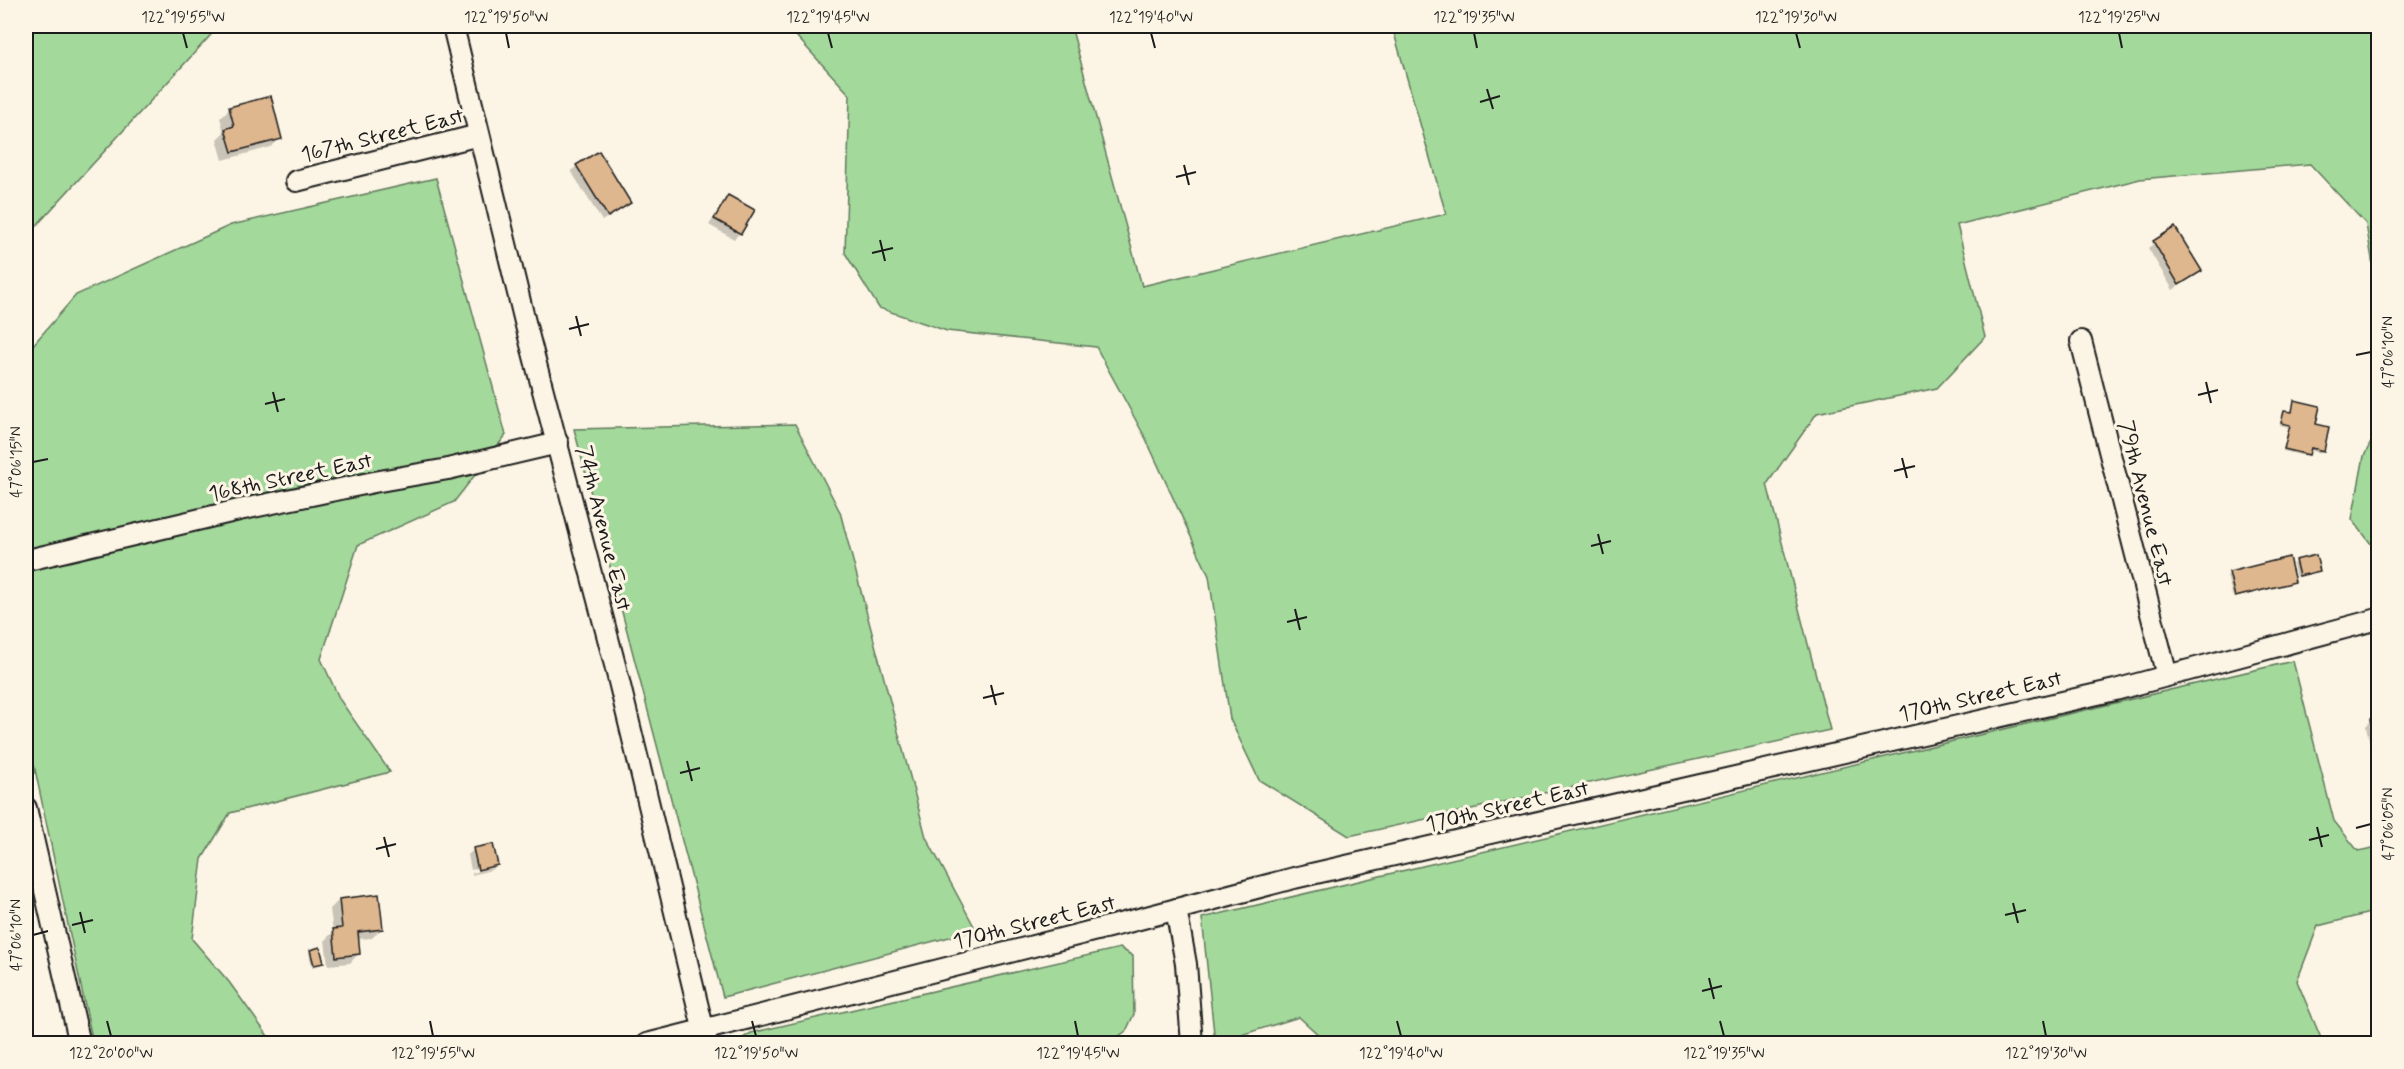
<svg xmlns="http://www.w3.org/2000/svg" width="2404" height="1069" font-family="Mynerve,sans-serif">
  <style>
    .green { fill: #a4d99c; stroke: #607a5c; stroke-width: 1.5 }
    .shadow { fill: #0003 }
    .building { fill: #deb78f; stroke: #1c1c1c; stroke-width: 1.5 }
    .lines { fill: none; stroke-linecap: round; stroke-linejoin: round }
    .minor-casing { stroke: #1c1c1c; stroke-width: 24 }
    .minor { stroke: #fcf5e5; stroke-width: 20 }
    .ticks { fill: none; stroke: #1c1c1c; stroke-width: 2 }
    .labels { text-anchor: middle; stroke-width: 6; stroke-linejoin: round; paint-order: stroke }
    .street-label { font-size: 22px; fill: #1c1c1c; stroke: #fcf5e5 }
    .neatline { fill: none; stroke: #1c1c1c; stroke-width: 2 }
    .ticks-label { font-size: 15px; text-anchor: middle; fill: #1c1c1c }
  </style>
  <rect width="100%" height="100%" fill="#fcf5e5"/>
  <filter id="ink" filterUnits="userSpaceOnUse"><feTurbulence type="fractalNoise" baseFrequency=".0167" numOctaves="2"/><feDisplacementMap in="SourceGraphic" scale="12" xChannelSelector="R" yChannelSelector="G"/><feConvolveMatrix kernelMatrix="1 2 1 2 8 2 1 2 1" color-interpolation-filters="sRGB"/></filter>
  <g filter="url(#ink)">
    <g class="green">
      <path d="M26,26H219L26,237Z"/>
      <path d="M787,26H1071L1142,286L1446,214L1392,26H2378V294L2366,224L2310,164L2140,179L1957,225L1985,337L1937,388L1817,413L1767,484L1830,730L1349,836L1259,780L1230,719L1209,576L1146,439L1096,347L947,331L879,308L845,253L850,95Z"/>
      <path d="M436,178L506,435L454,502L358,545L321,659L340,700L390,772L230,813L202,859L192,939L229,982L273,1043H93L26,727V353L76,295L231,225Z"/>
      <path d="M795,424L840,512L926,837L976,930L723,997L574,429Z"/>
      <path d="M2378,429V553L2352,519L2364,456Z"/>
      <path d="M2293,661L2334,821L2358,851L2378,847V911L2318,926L2297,981L2323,1043L1324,1044L1322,1038L1299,1017L1215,1043L1202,918Z"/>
      <path d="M1120,948L1133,956L1134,1014L1126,1031L1109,1043H735L751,1033Z"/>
    </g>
    <g class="shadow">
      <path d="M1254,26H1276L1273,28Z"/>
      <path d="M270,98L281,138L271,147L223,160L217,139L224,132L220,118L229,109Z"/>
      <path d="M577,166L629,203L602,221L571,171Z"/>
      <path d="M728,197L740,233L734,239L709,225Z"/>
      <path d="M2175,229L2200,271L2173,290L2148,248Z"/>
      <path d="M2295,402L2314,425L2322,450L2320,453L2309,450L2305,456L2283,451L2288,427L2280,425L2282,415L2285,412L2290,414Z"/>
      <path d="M2295,562L2318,570L2296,577L2293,564Z"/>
      <path d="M2230,573L2293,581L2291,584L2233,598L2227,576Z"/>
      <path d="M2378,719V777H2377L2366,726L2372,720Z"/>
      <path d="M474,849L497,864L491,870L472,875V873L492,868V865L471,870L468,855Z"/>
      <path d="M339,900L381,929L372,938L357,939L359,953L350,963L328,965L325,940L333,932L330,909Z"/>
      <path d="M311,951L323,963L320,965L312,967L309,953Z"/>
    </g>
    <g class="building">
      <path d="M271,96L282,139L232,152L225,129L234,126L229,107Z"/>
      <path d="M599,151L631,203L608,217L576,165Z"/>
      <path d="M728,195L755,210L741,234L714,219Z"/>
      <path d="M2175,227L2202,271L2179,285L2153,241Z"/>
      <path d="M2294,400L2320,406L2316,424L2329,427L2324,451L2311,448L2309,455L2284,449L2290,425L2281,423L2284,411L2292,412Z"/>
      <path d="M2316,555L2320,571L2299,576L2295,560Z"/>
      <path d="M2289,557L2295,582L2235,597L2229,572Z"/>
      <path d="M2378,717V752L2371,719Z"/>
      <path d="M493,844L498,865L478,870L473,848Z"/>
      <path d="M379,894L383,929L358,932L360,954L336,957L333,929L342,928L339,899Z"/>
      <path d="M320,947L324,963L314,965L310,950Z"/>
    </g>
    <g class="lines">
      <g class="minor-casing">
        <g id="minor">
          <path d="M453,26L525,322L615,665L707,1044"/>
          <path d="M296,181L479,135"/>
          <path d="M2081,341L2167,676"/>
          <path d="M32,559L239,510L374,482L448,469L558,443"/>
          <path d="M26,808L80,1044"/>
          <path d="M1176,909L1186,964L1192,1044"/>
          <path d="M647,1044L1124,923L1294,878L2115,690L2378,619"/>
        </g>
      </g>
      <use href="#minor" class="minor"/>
    </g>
  </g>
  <path class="ticks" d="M183,33L187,48M506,33L509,48M828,33L832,48M1151,33L1155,48M1474,33L1477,48M1796,33L1800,48M2119,33L2122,48M1487,89L1493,109M1480,102L1500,96M1184,165L1189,185M1176,177L1196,172M880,240L885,261M872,253L893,248M576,316L581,336M569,329L589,324M2356,355L2371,352M2206,382L2211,403M273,392L278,412M2198,395L2218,390M265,404L285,399M1902,458L1907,478M33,462L48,459M1894,471L1915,466M1598,534L1603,554M1591,546L1611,541M1295,609L1300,630M1287,622L1307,617M991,685L996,705M983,698L1004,693M687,761L692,781M680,773L700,768M2317,827L2322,847M2356,828L2371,824M384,837L389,857M2309,840L2329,835M376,849L396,844M2013,903L2018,923M80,912L85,933M2005,915L2026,910M72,925L93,920M33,935L48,931M1709,978L1714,999M1702,991L1722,986M107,1021L111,1036M430,1021L433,1036M752,1021L756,1036M1075,1021L1078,1036M1397,1021L1401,1036M1720,1021L1724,1036M2043,1021L2046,1036"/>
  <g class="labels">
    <g class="street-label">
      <text transform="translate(382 134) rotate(-14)" y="8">167th Street East</text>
      <text transform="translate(290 476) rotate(-12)" y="8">168th Street East</text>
      <text transform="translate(2147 503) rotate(76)" y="8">79th Avenue East</text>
      <text transform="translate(605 528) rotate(76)" y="8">74th Avenue East</text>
      <text transform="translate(1980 695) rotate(-13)" y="8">170th Street East</text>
      <text transform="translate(1507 805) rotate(-13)" y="8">170th Street East</text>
      <text transform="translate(1034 921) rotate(-14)" y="8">170th Street East</text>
    </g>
  </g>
  <rect width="2404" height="1069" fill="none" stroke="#fcf5e5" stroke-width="66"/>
  <rect x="33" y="33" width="2338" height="1003" class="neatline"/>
  <g class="ticks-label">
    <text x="183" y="22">122°19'55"W</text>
    <text x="506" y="22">122°19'50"W</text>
    <text x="828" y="22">122°19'45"W</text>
    <text x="1151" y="22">122°19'40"W</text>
    <text x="1474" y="22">122°19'35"W</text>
    <text x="1796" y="22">122°19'30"W</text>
    <text x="2119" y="22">122°19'25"W</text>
    <text transform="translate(2388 352) rotate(-90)" y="5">47°06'10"N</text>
    <text transform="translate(16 462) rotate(-90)" y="5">47°06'15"N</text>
    <text transform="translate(2388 824) rotate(-90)" y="5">47°06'05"N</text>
    <text transform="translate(16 935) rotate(-90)" y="5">47°06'10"N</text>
    <text x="111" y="1058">122°20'00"W</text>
    <text x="433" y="1058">122°19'55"W</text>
    <text x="756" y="1058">122°19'50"W</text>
    <text x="1078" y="1058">122°19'45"W</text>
    <text x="1401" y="1058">122°19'40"W</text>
    <text x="1724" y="1058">122°19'35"W</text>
    <text x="2046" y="1058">122°19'30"W</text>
  </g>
</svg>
